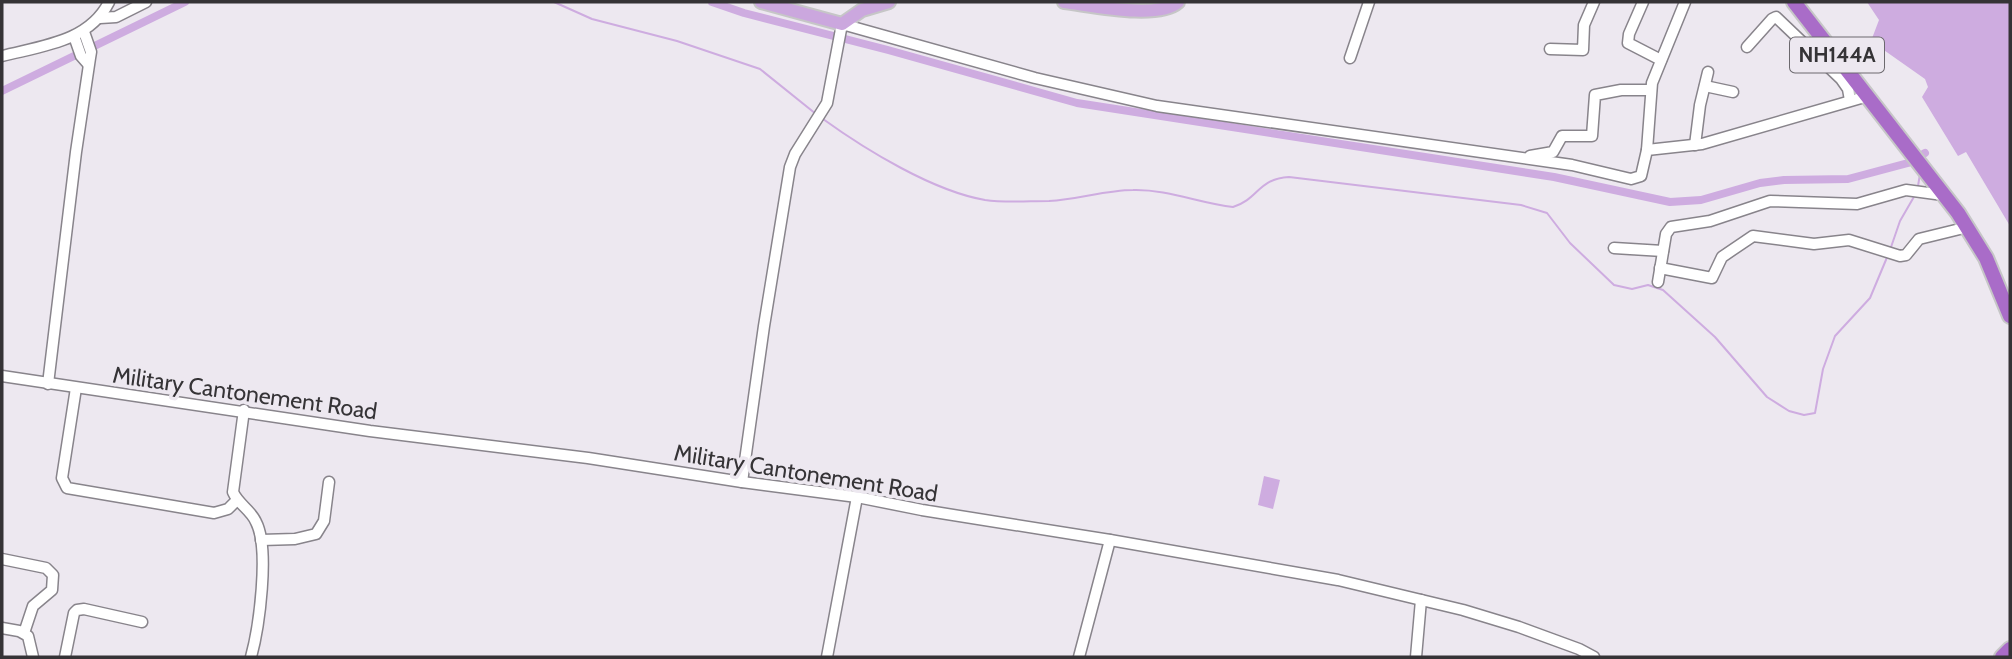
<svg xmlns="http://www.w3.org/2000/svg" width="2012" height="659" font-family="Cabin,sans-serif">
  <style>
    .water { fill: #ceace0 }
    .lines { fill: none; stroke-linecap: round; stroke-linejoin: round }
    .stream { stroke: #ceace0; stroke-width: 2 }
    .canal { stroke: #ceace0; stroke-width: 8 }
    .minor-casing { stroke: #88848b; stroke-width: 13 }
    .major-casing { stroke: #c6c6c7; stroke-width: 16 }
    .highway-casing { stroke: #c6c6c7; stroke-width: 18 }
    .minor { stroke: #fff; stroke-width: 10 }
    .major { stroke: #cba7de; stroke-width: 12 }
    .highway { stroke: #a96cc8; stroke-width: 14 }
    .labels { text-anchor: middle; stroke-width: 7; stroke-linejoin: round; paint-order: stroke }
    .shield { fill: #ede8f0; stroke: #6c696e; stroke-width: 2 }
    .shield-label { font-size: 21px; font-weight: bold; fill: #353336 }
    .street-label { font-size: 23px; fill: #353336; stroke: #ede8f0 }
  </style>
  <rect width="100%" height="100%" fill="#ede8f0"/>
  <g class="water">
    <path d="M1867,2H2010V226L1966,152L1958,156L1922,97L1928,87L1925,79L1871,41L1879,20Z"/>
    <path d="M1264,476L1280,480L1273,509L1258,505Z"/>
  </g>
  <g class="lines">
    <g class="stream">
      <path d="M554,2L592,19L677,41L760,69L816,114"/>
      <path d="M823,119C866,150 933,191 985,200C1005,203 1028,201 1049,201C1077,200 1105,190 1133,190C1167,189 1199,203 1233,207C1259,199 1257,179 1289,177L1521,205L1547,213L1570,243L1614,285L1632,289L1648,285L1663,290L1715,337L1767,397L1789,411L1804,415L1815,413L1823,369L1835,336L1870,298L1888,255"/>
      <path d="M1918,186L1920,174"/>
      <path d="M1890,250L1900,221L1915,195"/>
    </g>
    <g class="canal">
      <path d="M712,2L744,13L888,50L1077,103L1554,177L1670,202L1701,200L1760,183L1784,180L1848,179L1908,163L1925,153"/>
      <path d="M2,91L185,2"/>
    </g>
    <g class="minor-casing">
      <g id="minor">
        <path d="M1643,2L1629,34L1628,43L1661,60"/>
        <path d="M100,18L116,17L146,2"/>
        <path d="M74,36L81,56L88,64"/>
        <path d="M1747,47L1772,19L1776,17L1841,79L1848,89L1850,100"/>
        <path d="M1550,49L1583,50L1584,25L1594,2"/>
        <path d="M2,56C41,46 89,42 109,2"/>
        <path d="M1350,58L1369,2"/>
        <path d="M1705,86L1733,92"/>
        <path d="M1695,145L1700,105L1708,72"/>
        <path d="M1647,150L1652,83L1685,2"/>
        <path d="M1530,156L1553,152L1562,136H1592L1595,95L1621,90H1651"/>
        <path d="M1614,248L1663,251"/>
        <path d="M1660,268L1712,278L1722,257L1753,236L1814,244L1849,240L1900,256L1906,255L1919,239L1968,227"/>
        <path d="M1658,282L1666,234L1671,227L1710,221L1770,201L1857,204L1906,190L1943,195"/>
        <path d="M2,376L370,431L588,458L742,482L857,497L922,510L1110,540L1338,580L1463,610L1519,627L1579,649L1594,657"/>
        <path d="M48,384L76,152L90,58L91,52L84,32"/>
        <path d="M76,388L62,478L67,488L214,513L228,509L237,500"/>
        <path d="M244,410L233,492C238,504 251,510 256,522C270,549 259,628 251,657"/>
        <path d="M742,482L764,326L790,167L795,154L827,103L842,24L1035,78L1157,106L1572,165L1631,179L1641,176L1647,150L1702,144L1868,96"/>
        <path d="M261,540L295,539L316,534L324,521L329,482"/>
        <path d="M2,559L46,568L53,575L52,590L33,606L24,633"/>
        <path d="M2,628L19,631L28,636L33,657"/>
        <path d="M65,657L74,613L77,610L84,609L142,622"/>
        <path d="M827,657L857,497"/>
        <path d="M1079,657L1110,540"/>
        <path d="M1416,657L1421,600"/>
      </g>
    </g>
    <g class="major-casing">
      <g id="major">
        <path d="M761,2L842,24L862,10L889,2"/>
        <path d="M1064,2C1090,5 1158,20 1178,2"/>
      </g>
    </g>
    <g class="highway-casing">
      <g id="highway">
        <path d="M1794,2L1958,213L1986,258L2010,316"/>
        <path d="M2002,657L2010,649"/>
      </g>
    </g>
    <use href="#minor" class="minor"/>
    <use href="#major" class="major"/>
    <use href="#highway" class="highway"/>
  </g>
  <g class="labels">
    <rect class="shield" x="1790" y="37.5" width="94" height="35" rx="5"/>
    <g class="shield-label">
      <text x="1837" y="62">NH144A</text>
    </g>
    <g class="street-label">
      <text transform="translate(245 393) rotate(8)" y="8">Military Cantonement Road</text>
      <text transform="translate(806 473) rotate(9)" y="8">Military Cantonement Road</text>
    </g>
  </g>
  <rect width="2012" height="659" fill="none" stroke="#353336" stroke-width="7"/>
</svg>
